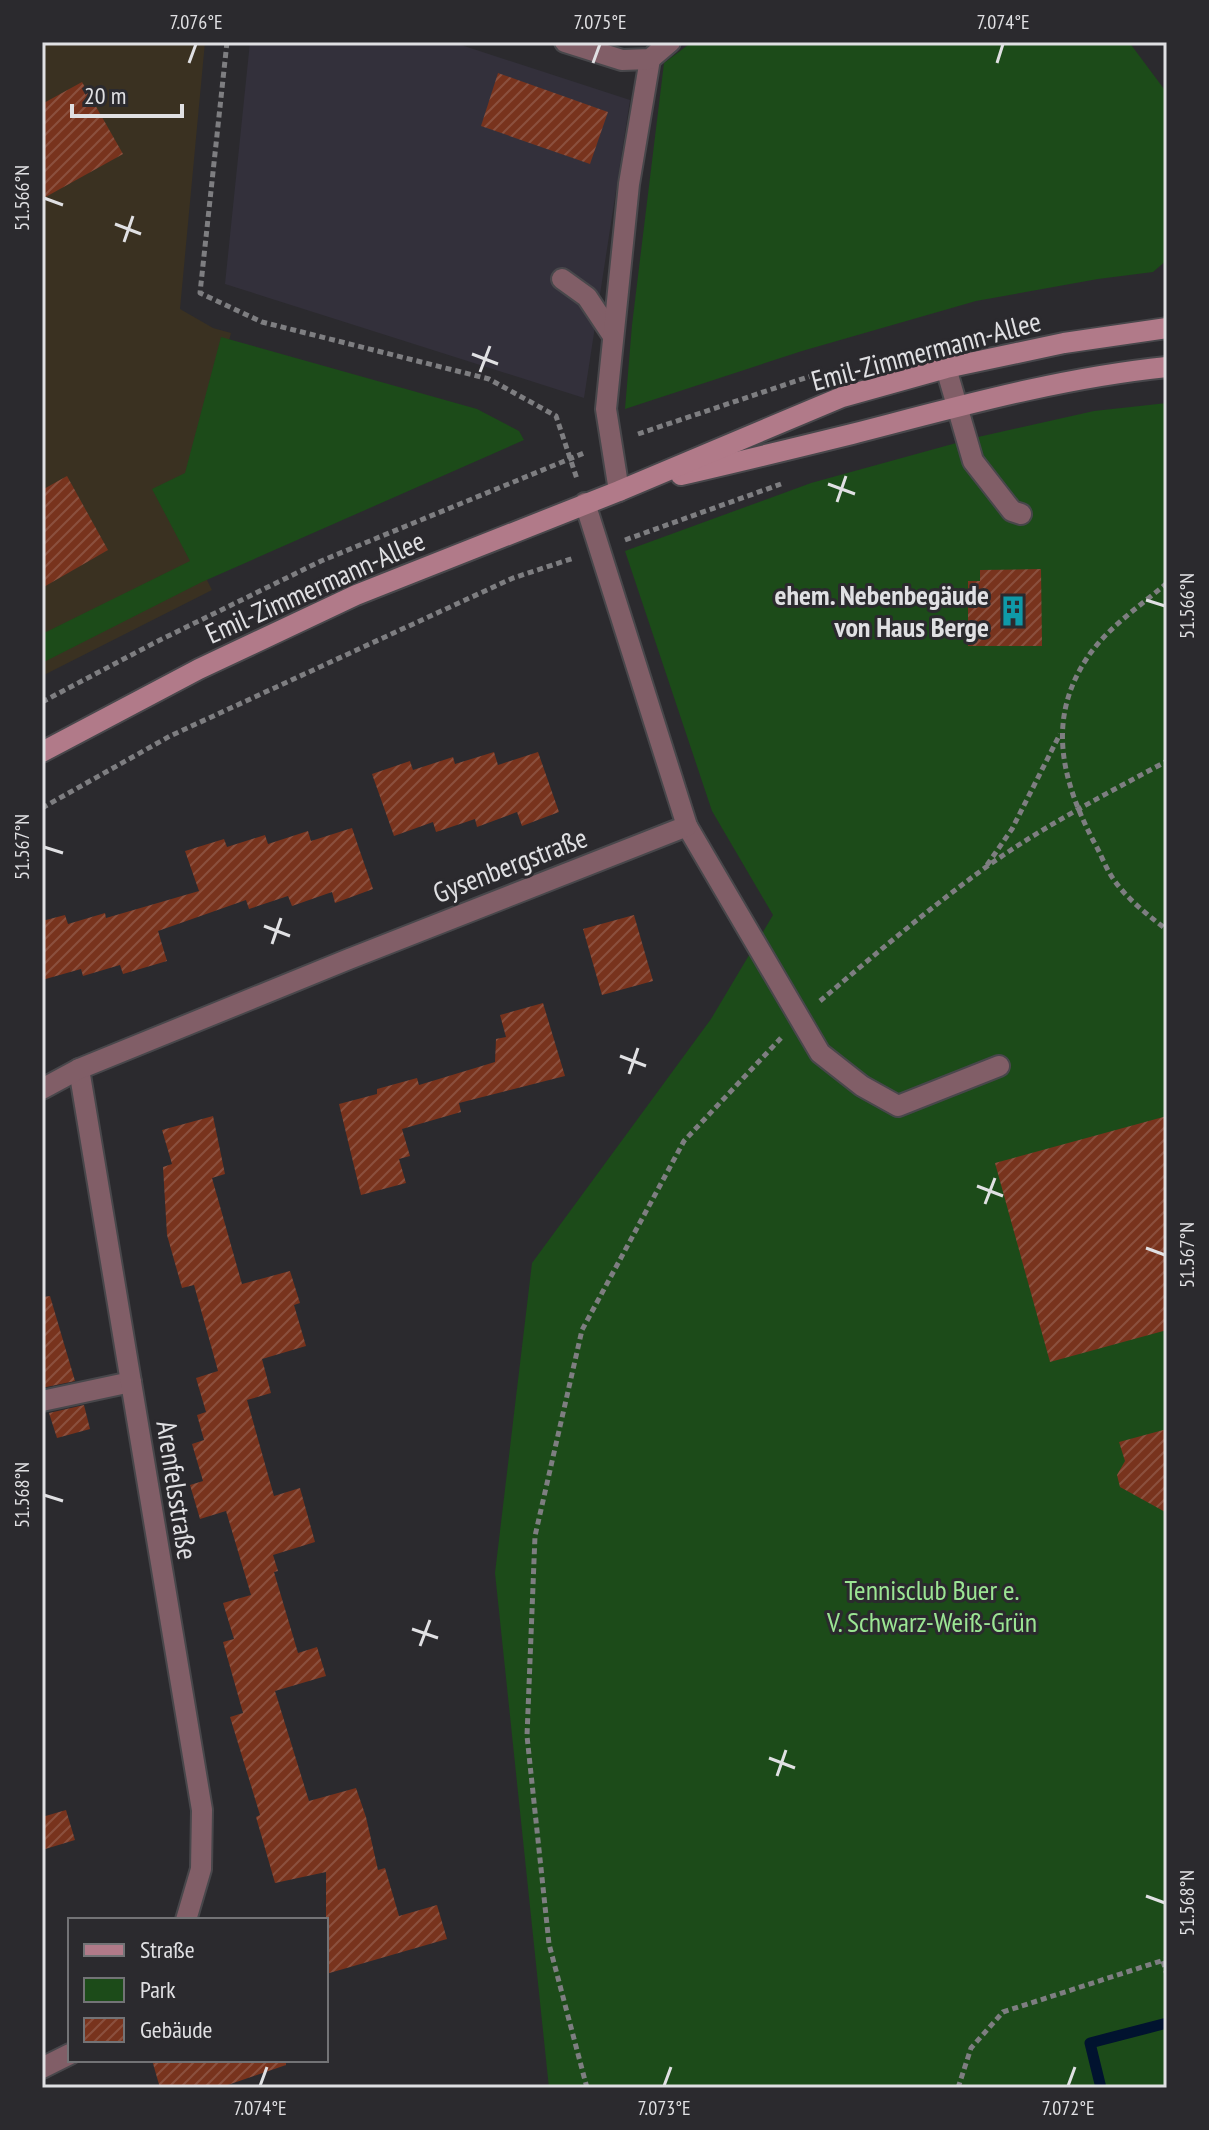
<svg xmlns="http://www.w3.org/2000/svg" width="1209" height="2130" font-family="'PT Sans Narrow',sans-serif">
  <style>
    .commercial { fill: #3a3121 }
    .built { fill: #33303b }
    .green { fill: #1c4b19 }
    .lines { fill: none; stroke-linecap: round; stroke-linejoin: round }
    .stream { stroke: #01132f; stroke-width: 11 }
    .building { fill: url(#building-hatch) }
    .lane-casing { stroke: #48474b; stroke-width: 24 }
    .street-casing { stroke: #48474b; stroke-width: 24 }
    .secondary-casing { stroke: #48474b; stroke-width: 24 }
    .path { stroke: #7e7e81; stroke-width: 5; stroke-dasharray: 6 4; stroke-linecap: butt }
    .lane { stroke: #815e67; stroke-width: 20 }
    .street { stroke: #815e67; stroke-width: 20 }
    .secondary { stroke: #b17a89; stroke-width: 20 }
    .ticks { fill: none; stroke: #e0e0e3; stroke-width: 3 }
    .labels { text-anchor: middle; stroke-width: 6; stroke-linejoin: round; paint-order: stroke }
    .street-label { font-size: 28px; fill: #e0e0e3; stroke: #2b2a2e }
    .poi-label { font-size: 28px; font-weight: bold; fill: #e0e0e3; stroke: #2b2a2e; text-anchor: end }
    .park-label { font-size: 28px; fill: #9be593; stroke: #2b2a2e }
    .neatline { fill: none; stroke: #e0e0e3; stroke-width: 3 }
    .ticks-label { font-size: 20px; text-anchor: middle; fill: #e0e0e3 }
  </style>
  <defs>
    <pattern id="building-hatch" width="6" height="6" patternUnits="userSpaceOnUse" patternTransform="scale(2)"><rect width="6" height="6" fill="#78331d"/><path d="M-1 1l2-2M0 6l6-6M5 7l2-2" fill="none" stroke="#8b503e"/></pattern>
  </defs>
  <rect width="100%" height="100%" fill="#2b2a2e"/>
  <path class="commercial" d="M42,42H205L180,309L213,328L231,333L192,482L165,496L212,590L42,676Z"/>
  <path class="built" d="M250,42H452L630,100L584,398L225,284Z"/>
  <g class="green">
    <path d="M692,42H1129L1167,93V260L1153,272L1098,279L976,301L802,351L625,409L632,325L664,63Z"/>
    <path d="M221,337L477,409L519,431L524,440L202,582L42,663V634L190,561L152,489L185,473Z"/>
    <path d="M1167,403V2088H549L495,1573L532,1263L711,1019L773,915L712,811L625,551L811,483L978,437L1094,411Z"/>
  </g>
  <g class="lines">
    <path class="stream" d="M1101,2088L1090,2043L1167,2023"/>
  </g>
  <g class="building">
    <path d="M498,73L608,112L590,164L481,126Z"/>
    <path d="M82,82L123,154L42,199V104Z"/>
    <path d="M67,476L108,550L42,588V490Z"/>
    <path d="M1041,569L1042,646H968V581H980V570Z"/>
    <path d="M494,752L498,765L538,752L559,812L522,826L517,812L477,827L475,819L436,832L433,822L394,836L372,774L410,761L413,770L453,757L455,764Z"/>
    <path d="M352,828L373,889L335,903L332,892L292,906L288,896L249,909L246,900L158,931L167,961L123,974L120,965L83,976L81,969L42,980V921L65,915L68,924L105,913L106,918L199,891L185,851L224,839L227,847L265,835L268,844L308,831L311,841Z"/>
    <path d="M634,915L653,981L602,995L583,929Z"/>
    <path d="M543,1003L565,1076L459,1103L461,1112L402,1129L410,1156L399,1159L406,1183L361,1195L339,1104L377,1094V1089L417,1078L419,1085L495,1062L496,1039L506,1037L500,1015Z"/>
    <path d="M213,1116L225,1174L212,1178L242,1284L290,1271L300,1303L294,1305L306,1346L262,1359L271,1393L247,1400L274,1496L300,1488L315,1542L273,1555L278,1571L274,1572L298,1653L317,1647L326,1676L275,1691L309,1801L356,1788L366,1817L378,1870L385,1868L399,1916L437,1905L447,1939L326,1974V1872L275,1883L256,1817L260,1815L230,1717L243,1713L223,1642L234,1639L223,1603L251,1595L226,1511L200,1519L190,1485L203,1481L192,1444L204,1440L197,1415L206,1412L196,1378L218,1371L194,1285L182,1288L167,1235L163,1167L172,1164L162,1130Z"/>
    <path d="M1167,1116V1330L1050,1362L995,1163Z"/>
    <path d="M50,1296L75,1381L42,1388V1297Z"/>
    <path d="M84,1405L90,1429L57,1438L49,1413Z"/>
    <path d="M1167,1429V1513L1120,1487L1117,1475L1125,1461L1119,1442Z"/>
    <path d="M66,1810L75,1840L42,1850V1817Z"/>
    <path d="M152,2060H286V2065L219,2088H160Z"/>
  </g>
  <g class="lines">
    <g class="lane-casing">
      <g id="lane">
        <path d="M562,279L587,297L613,336"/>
        <path d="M946,368L973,461L1012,511L1021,514"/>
        <path d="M619,491L606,409L629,184L650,59"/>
        <path d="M687,826L820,1053L862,1086L898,1106L999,1066"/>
        <path d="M42,1401L131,1382"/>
      </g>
    </g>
    <g class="street-casing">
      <g id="street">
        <path d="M565,42L622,60L650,59L670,42"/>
        <path d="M79,1069L202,1810L201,1869L186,1920"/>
        <path d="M42,1089L79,1069L349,959L687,826L585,503"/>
        <path d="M42,2068L70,2054"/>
      </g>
    </g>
    <g class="secondary-casing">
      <g id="secondary">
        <path d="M681,475C738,462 795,448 852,434C957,407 1059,378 1167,367"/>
        <path d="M42,752L199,669L356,595L619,491L842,397L946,368L1064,343L1167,328"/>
      </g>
    </g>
    <g class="path">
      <path d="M227,42L200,293L262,322L489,379L556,416L577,479"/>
      <path d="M42,44L46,42"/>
      <path d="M638,434L811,376"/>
      <path d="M625,540L781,484"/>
      <path d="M1167,583C1140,606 1107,628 1087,658C1046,720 1062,781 1094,842C1101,854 1106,869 1114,880C1128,900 1148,915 1167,930"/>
      <path d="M42,702L156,642L321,561L584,453"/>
      <path d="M42,808L170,736L513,578L574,558"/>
      <path d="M987,865L1012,829L1060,734"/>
      <path d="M820,1001C873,956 926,911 982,870C1040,828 1104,795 1167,761"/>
      <path d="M1163,1961L1167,1975"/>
      <path d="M587,2088L549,1944L527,1736L535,1536L582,1330L684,1141L781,1038"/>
      <path d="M958,2088L971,2048L1003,2012L1167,1959"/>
    </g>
    <use href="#lane" class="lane"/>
    <use href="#street" class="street"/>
    <use href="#secondary" class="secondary"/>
  </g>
  <path class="ticks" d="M189,63L196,44M593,63L600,44M997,63L1003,44M44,198L63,205M115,224L141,234M124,242L133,216M472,354L498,364M480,372L490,346M828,484L855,494M837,502L846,476M1146,600L1165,606M44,847L63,853M264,926L290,936M272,944L281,918M620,1056L646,1066M629,1074L638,1048M977,1186L1003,1196M985,1204L995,1178M1146,1248L1165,1255M44,1495L63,1501M412,1629L438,1638M420,1646L430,1620M769,1758L795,1768M777,1776L786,1750M1146,1896L1165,1903M260,2086L267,2067M664,2086L671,2067M1068,2086L1075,2067"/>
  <defs>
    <g id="building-bare" transform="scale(2.4)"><path d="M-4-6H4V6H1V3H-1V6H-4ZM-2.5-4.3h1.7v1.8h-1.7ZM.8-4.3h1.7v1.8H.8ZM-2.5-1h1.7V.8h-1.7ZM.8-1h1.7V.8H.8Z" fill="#0f9aa8" stroke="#2b2a2e" stroke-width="2.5" paint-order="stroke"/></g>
  </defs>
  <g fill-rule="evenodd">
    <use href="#building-bare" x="1013" y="611"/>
  </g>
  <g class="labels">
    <g class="street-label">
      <text transform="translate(926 351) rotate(-15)" y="10">Emil-Zimmermann-Allee</text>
      <text transform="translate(315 587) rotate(-24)" y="10">Emil-Zimmermann-Allee</text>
      <text transform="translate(510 865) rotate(-21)" y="10">Gysenbergstraße</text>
      <text transform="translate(177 1490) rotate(81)" y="10">Arenfelsstraße</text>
    </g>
    <g class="poi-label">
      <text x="989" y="605">ehem. Nebenbegäude<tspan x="989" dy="32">von Haus Berge</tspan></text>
    </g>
    <g class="park-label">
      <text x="932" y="1600">Tennisclub Buer e.<tspan x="932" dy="32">V. Schwarz-Weiß-Grün</tspan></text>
    </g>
  </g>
  <rect width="1209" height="2130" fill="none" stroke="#2b2a2e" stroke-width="88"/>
  <rect x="68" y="1918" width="260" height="144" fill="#2b2a2e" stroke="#737376" stroke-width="2"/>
  <rect x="84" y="1944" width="40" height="12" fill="#b17a89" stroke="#737376" stroke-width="2"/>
  <text x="140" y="1958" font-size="24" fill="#e0e0e3">Straße</text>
  <rect x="84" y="1978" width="40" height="24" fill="#1c4b19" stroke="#737376" stroke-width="2"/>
  <text x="140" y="1998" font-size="24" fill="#e0e0e3">Park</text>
  <rect x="84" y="2018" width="40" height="24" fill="url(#building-hatch)" stroke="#737376" stroke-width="2"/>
  <text x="140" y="2038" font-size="24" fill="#e0e0e3">Gebäude</text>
  <path d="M72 104v12h110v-12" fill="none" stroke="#e0e0e3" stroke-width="4"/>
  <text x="84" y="104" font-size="24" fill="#e0e0e3" stroke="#2b2a2e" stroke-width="6" paint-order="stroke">20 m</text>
  <rect x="44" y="44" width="1121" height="2042" class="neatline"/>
  <g class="ticks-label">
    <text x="196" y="29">7.076°E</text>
    <text x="600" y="29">7.075°E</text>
    <text x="1003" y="29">7.074°E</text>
    <text transform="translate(22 198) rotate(-90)" y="7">51.566°N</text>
    <text transform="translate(1187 606) rotate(-90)" y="7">51.566°N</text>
    <text transform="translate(22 847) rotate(-90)" y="7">51.567°N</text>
    <text transform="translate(1187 1255) rotate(-90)" y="7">51.567°N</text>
    <text transform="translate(22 1495) rotate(-90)" y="7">51.568°N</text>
    <text transform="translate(1187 1903) rotate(-90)" y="7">51.568°N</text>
    <text x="260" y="2115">7.074°E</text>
    <text x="664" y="2115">7.073°E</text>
    <text x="1068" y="2115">7.072°E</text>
  </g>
</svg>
